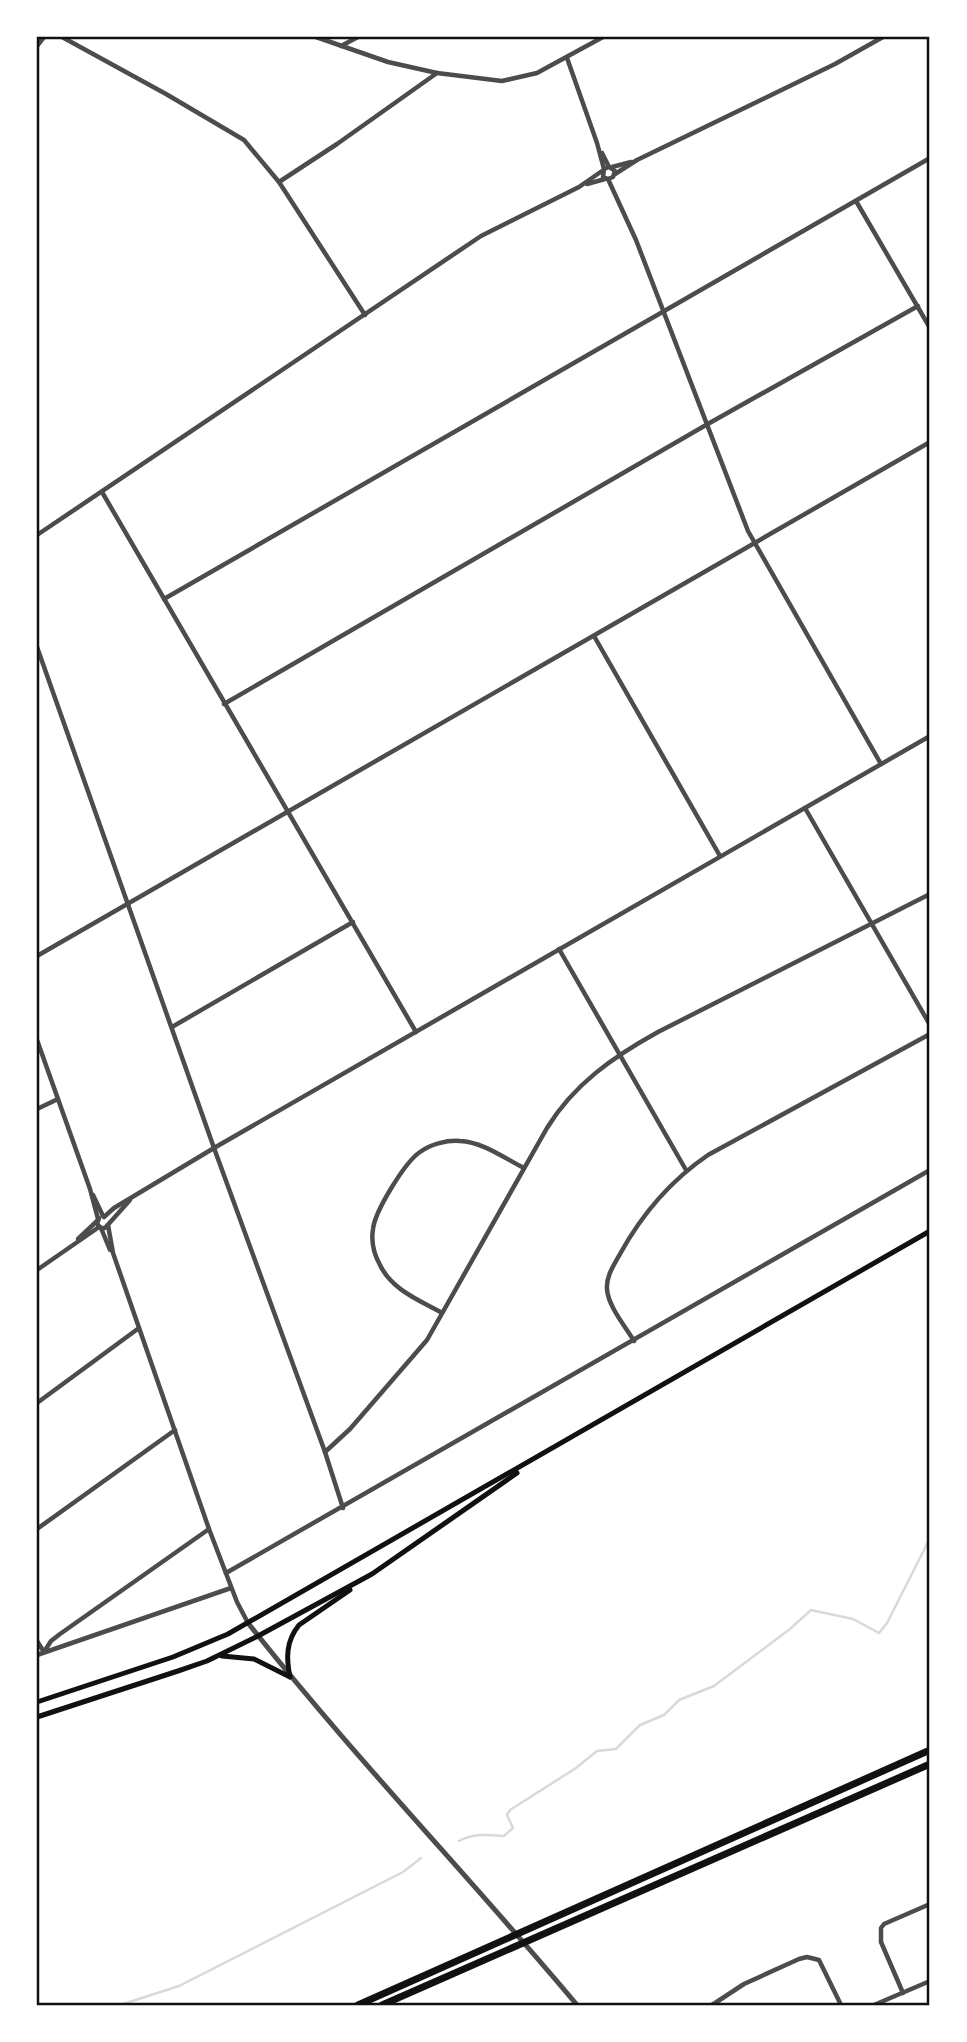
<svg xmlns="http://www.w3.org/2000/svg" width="967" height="2042" font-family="Quicksand,sans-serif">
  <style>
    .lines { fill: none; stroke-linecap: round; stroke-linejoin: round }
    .stream { stroke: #d9d9d9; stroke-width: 2.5 }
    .minor { stroke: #4c4c4c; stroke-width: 4.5 }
    .tertiary { stroke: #4c4c4c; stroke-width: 5 }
    .secondary { stroke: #111; stroke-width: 5 }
    .motorway { stroke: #111; stroke-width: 7 }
    .neatline { fill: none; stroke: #111; stroke-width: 2.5 }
  </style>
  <rect width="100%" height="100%" fill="#fff"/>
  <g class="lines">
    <g class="stream">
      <path d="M459,1841C473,1833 488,1835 504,1836L513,1828L507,1815L510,1810L576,1768L597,1751L616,1749L640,1725L664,1715L679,1700L714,1686L790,1629L811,1610L853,1619L879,1633L887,1623L930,1538"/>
      <path d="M120,2005L179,1986L403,1872L421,1858"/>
    </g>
    <g class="minor">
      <path d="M62,37L166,94L244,140L279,182L365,315"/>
      <path d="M316,37L388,62L437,73L502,81L537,73L603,37"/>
      <path d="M37,46L44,37"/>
      <path d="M341,46L358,37"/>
      <path d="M567,58L597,143L604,169"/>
      <path d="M602,153L609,167L615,171L613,177L608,179L603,177L604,169L609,167"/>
      <path d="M612,167L631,162"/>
      <path d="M615,174L637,160L835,64L883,37"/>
      <path d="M608,179L636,240L748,531L881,764"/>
      <path d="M279,182L337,144L437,73"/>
      <path d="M587,184L605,179"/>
      <path d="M856,201L930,328"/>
      <path d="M102,492L416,1032"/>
      <path d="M37,535L481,236L579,187L602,171"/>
      <path d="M164,599L930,158"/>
      <path d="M594,636L720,856"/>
      <path d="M37,647L214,1148L325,1452L343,1508"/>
      <path d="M224,704L706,425L918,306"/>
      <path d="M805,808L930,1025"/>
      <path d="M559,949L686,1170"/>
      <path d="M37,956L930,442"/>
      <path d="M172,1027L353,922"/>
      <path d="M37,1040L90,1189L98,1219"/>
      <path d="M37,1109L58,1099"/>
      <path d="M93,1195L103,1216"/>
      <path d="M104,1217L114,1208L214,1148L930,736"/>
      <path d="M99,1218L97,1224L101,1228H105L130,1200"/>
      <path d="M108,1225L113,1253L209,1529L237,1602L248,1623"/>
      <path d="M101,1228L110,1250"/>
      <path d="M78,1239L97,1221"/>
      <path d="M37,1270L99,1227"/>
      <path d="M442,1313C419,1300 392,1290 380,1265C374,1254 371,1241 373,1229C375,1211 405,1162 420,1152C431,1144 447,1140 460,1141C483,1142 504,1158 524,1168"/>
      <path d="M634,1341C625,1326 608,1306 607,1289C606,1276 614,1265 620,1254C642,1214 670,1181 708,1155L930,1034"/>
      <path d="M37,1403L139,1328"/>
      <path d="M325,1452L350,1429L427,1340L547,1128C574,1084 613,1057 658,1032L930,894"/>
      <path d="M37,1529L175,1430"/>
      <path d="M226,1573L930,1170"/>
      <path d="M37,1641L44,1652L51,1641L60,1634L209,1529"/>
      <path d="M37,1655L231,1588"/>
      <path d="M903,1993L881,1942V1928L884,1924L930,1904"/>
      <path d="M712,2005L744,1984L799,1959L807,1957L819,1960L841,2005"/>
      <path d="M874,2005L930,1981"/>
    </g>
    <path class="tertiary" d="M248,1623C352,1755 469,1876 577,2005"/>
    <g class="secondary">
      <path d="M222,1656L254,1659L290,1677"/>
      <path d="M290,1677C286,1658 286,1641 299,1625L350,1590"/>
      <path d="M37,1702L173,1657L228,1634L930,1231"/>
      <path d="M37,1717L178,1671L207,1661L258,1636L372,1574L517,1473"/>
    </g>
    <g class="motorway">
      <path d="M358,2005L930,1750"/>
      <path d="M382,2005L930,1764"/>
    </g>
  </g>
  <rect width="967" height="2042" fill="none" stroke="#ffffff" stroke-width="77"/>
  <rect x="38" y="38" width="890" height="1966" class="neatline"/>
</svg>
